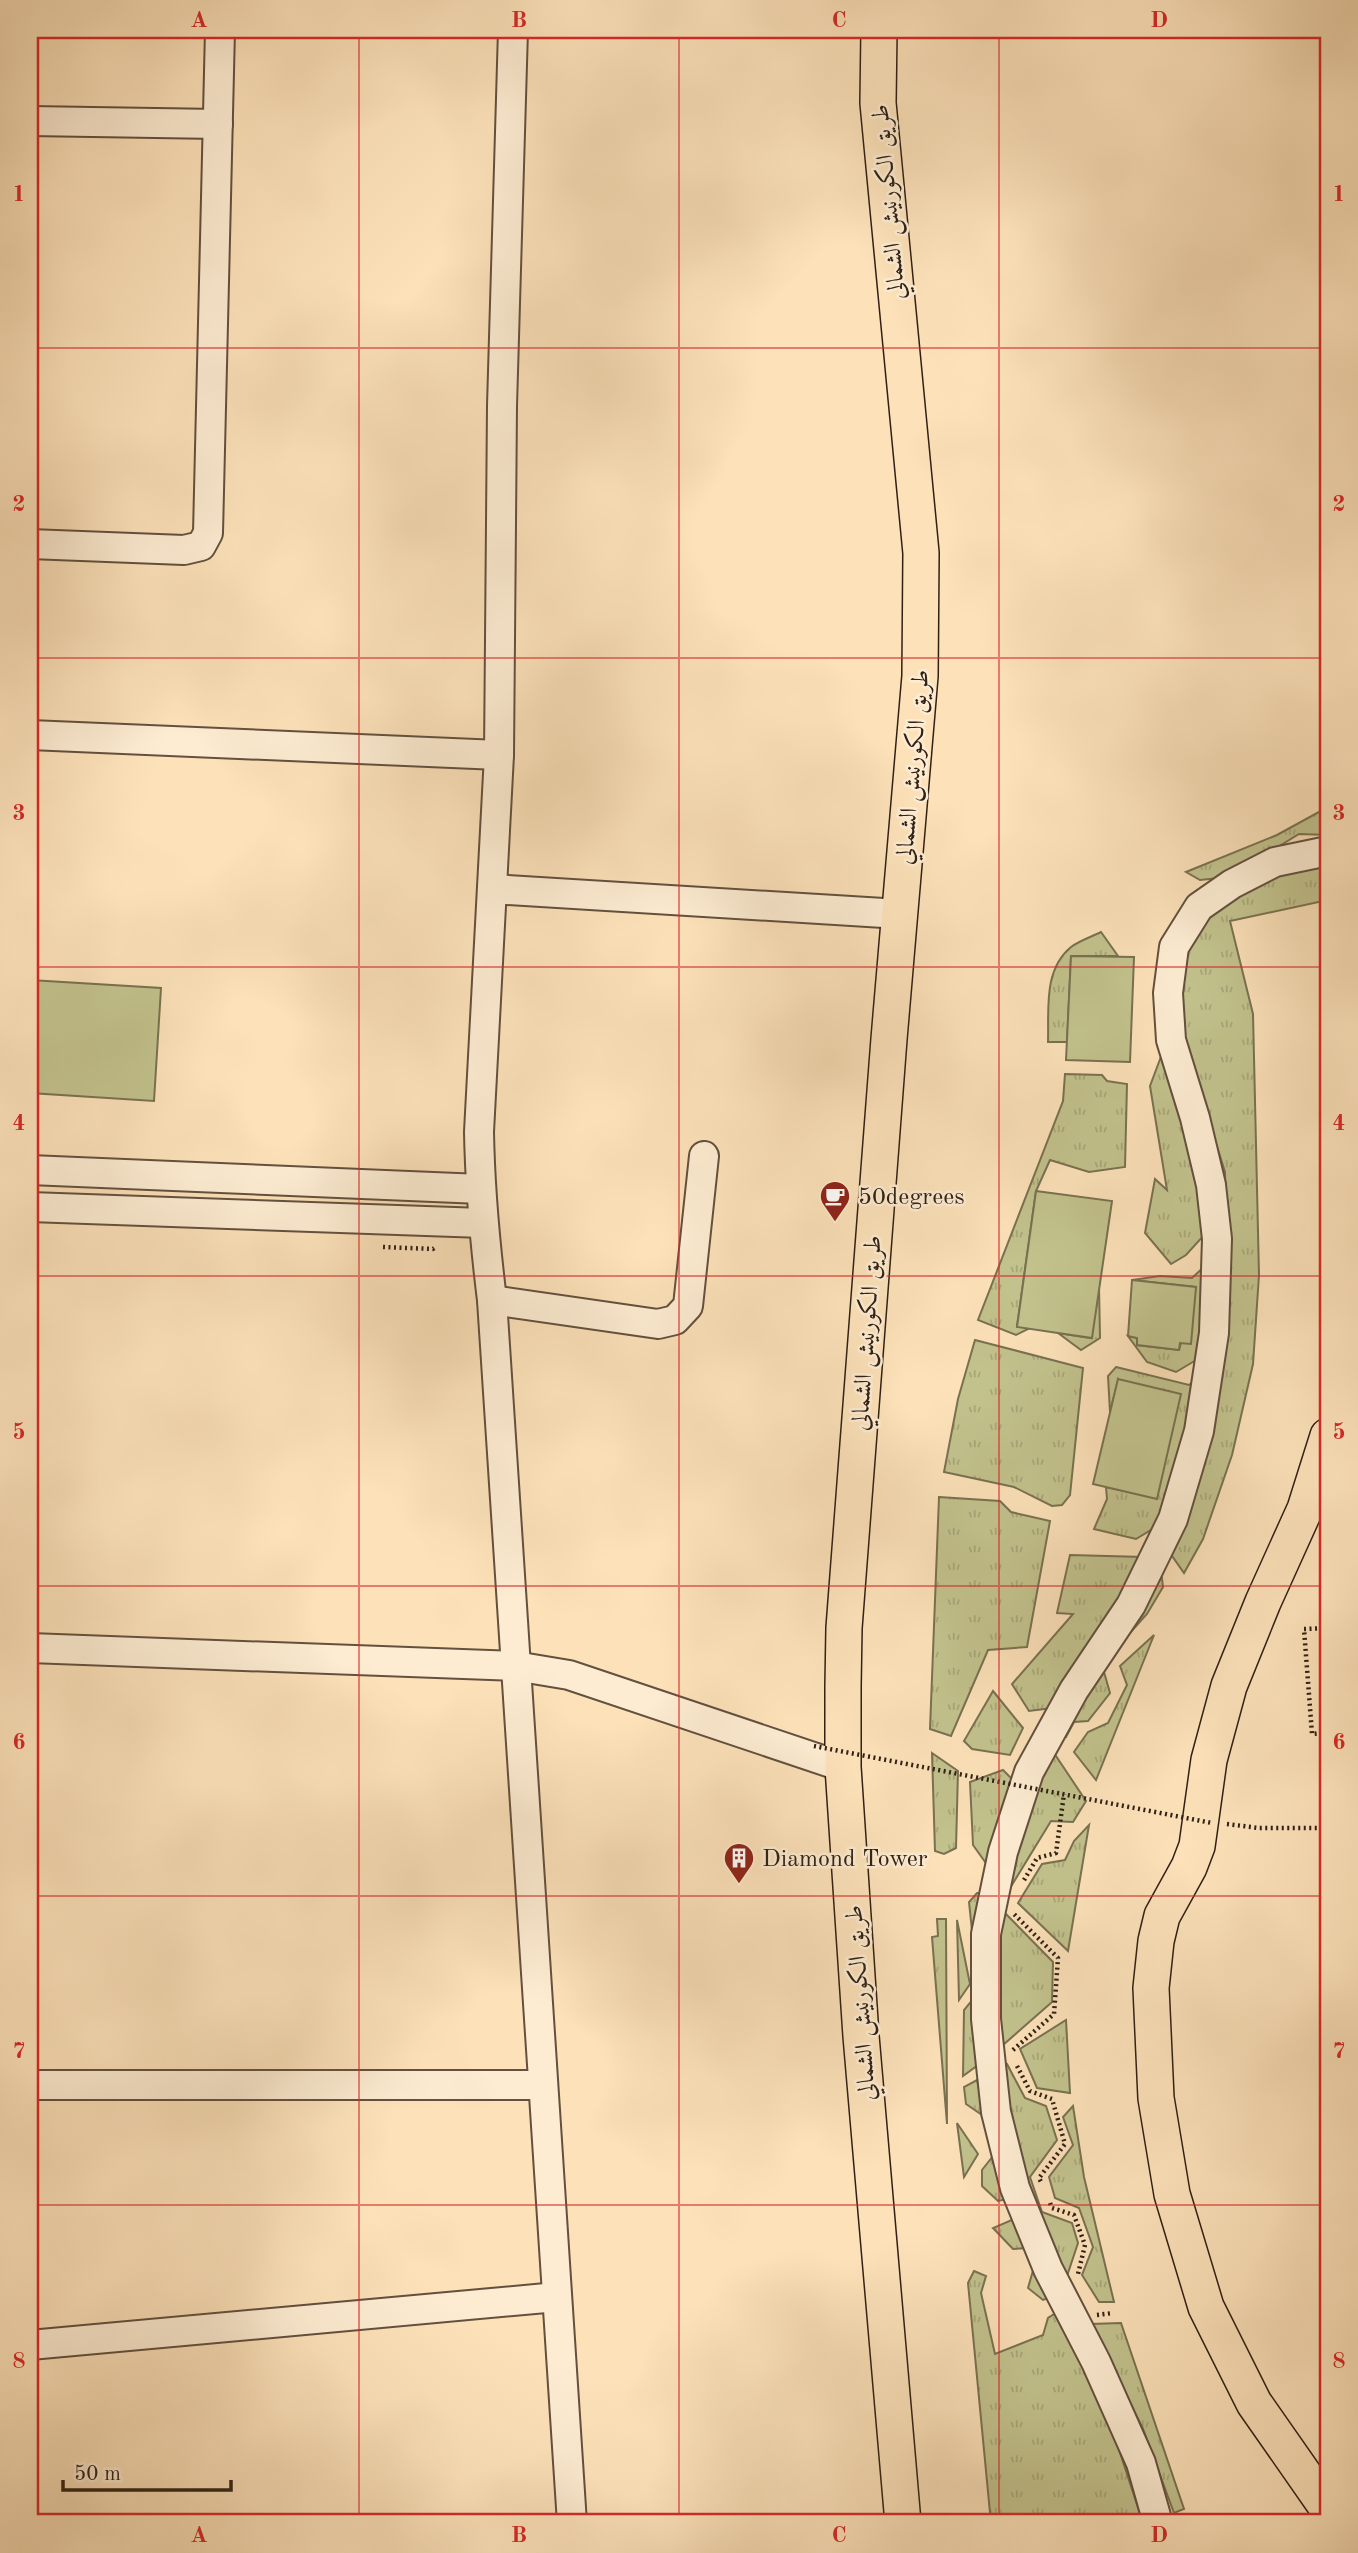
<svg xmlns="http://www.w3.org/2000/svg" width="1358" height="2553" font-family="'Old Standard TT',Amiri,serif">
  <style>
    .park { fill: url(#park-tufts); stroke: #797151; stroke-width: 2 }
    .pitch { fill: #c2c28d; stroke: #797151; stroke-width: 2 }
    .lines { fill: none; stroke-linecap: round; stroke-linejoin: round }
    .minor-casing { stroke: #63503e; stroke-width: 32 }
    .major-casing { stroke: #302015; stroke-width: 38 }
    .path { stroke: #302015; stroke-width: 4.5; stroke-dasharray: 2 3.5; stroke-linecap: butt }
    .minor { stroke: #fdecd2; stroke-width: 28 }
    .major { stroke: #fce1b9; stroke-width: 35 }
    .path-bridge { stroke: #302015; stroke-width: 4.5; stroke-dasharray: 2 3.5; stroke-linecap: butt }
    .grid { fill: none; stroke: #d62828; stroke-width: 2; stroke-opacity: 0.55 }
    .labels { text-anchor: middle; stroke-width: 5; stroke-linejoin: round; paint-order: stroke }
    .street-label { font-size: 24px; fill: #302015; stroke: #fdecd2 }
    .poi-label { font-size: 24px; fill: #302015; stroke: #fdecd2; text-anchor: start }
    .neatline { fill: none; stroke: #d62828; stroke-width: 2.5 }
    .grid-label { font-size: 23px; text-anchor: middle; font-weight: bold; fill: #d62828 }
  </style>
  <defs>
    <pattern id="park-tufts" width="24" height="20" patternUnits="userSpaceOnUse" patternTransform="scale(1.75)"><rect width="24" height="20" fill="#c2c28d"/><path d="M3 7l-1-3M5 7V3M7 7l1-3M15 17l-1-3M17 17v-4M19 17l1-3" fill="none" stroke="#a7a679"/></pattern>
  </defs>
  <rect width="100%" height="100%" fill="#fce1b9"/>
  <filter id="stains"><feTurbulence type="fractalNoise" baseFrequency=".00286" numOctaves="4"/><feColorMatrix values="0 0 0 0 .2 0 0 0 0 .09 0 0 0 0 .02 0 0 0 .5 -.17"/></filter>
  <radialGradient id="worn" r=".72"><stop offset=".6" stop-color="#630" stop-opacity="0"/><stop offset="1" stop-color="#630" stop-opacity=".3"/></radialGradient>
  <g class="park">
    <path d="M1328,807V835L1299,834L1229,877L1200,880L1186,872L1277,835Z"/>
    <path d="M1328,861V900L1230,921L1253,1014L1259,1275L1253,1364L1232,1455L1203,1539L1184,1573L1170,1553L1227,1276L1225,1172L1184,1043L1179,972L1204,916L1270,873Z"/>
    <path d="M1101,932L1118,956H1071L1067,1042H1048C1049,1010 1043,970 1071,947C1079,941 1091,937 1101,932Z"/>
    <path d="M1162,1054L1186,1121L1206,1233L1186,1255L1171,1264L1145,1233L1155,1179L1167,1190L1150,1086Z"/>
    <path d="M1065,1074L1102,1075L1107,1081L1127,1084L1125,1167L1089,1172L1050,1160L1036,1191L1017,1326L1030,1328L1016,1335L978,1320L1063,1101Z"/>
    <path d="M1207,1264L1203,1356L1176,1372L1147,1362L1128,1336L1137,1338V1345L1179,1350L1196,1287L1132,1280L1160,1276L1192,1278Z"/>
    <path d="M1099,1286L1100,1338L1081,1350L1058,1333L1091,1338Z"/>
    <path d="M975,1340L1083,1368L1070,1495L1062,1505L1052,1506L1014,1487L944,1472L958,1399Z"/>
    <path d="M1116,1367L1189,1385L1201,1375L1159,1525L1136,1539L1094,1529L1107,1499L1106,1487L1157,1498L1118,1380L1110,1412L1108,1376Z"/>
    <path d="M939,1497L1000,1501L1011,1512L1050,1521L1027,1647L988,1650L951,1736L930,1729Z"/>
    <path d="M1070,1555L1143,1557L1111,1620L1052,1708L1029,1711L1012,1684L1073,1614L1057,1613Z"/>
    <path d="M1161,1570L1163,1587L1147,1614L1112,1653Z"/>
    <path d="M1154,1635L1096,1780L1074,1752L1088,1732L1108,1723L1127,1685L1120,1666Z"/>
    <path d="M1102,1665L1110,1693L1088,1721L1074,1722L1066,1737L1059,1734Z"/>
    <path d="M993,1691L1023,1728L1010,1755L972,1749L964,1741Z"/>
    <path d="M1052,1750L1086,1801L1073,1822L1051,1821L1007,1893L1035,1782Z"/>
    <path d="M932,1753L958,1771L956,1848L944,1854L935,1851Z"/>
    <path d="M1003,1770L1013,1780L988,1866L973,1845L970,1782Z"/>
    <path d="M1089,1825L1068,1951L1018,1903L1042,1864L1065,1860L1074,1841Z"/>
    <path d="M977,1893H982L975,1959L969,1902Z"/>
    <path d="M1003,1911L1053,1962L1052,2002L995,2052V1950Z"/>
    <path d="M937,1919H946L947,2124L932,1937L938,1936Z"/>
    <path d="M957,1920L970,1984L959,2000Z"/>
    <path d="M973,1999L978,2065L963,2076L964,2010Z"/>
    <path d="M1066,2020L1070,2093L1037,2088L1020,2049Z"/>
    <path d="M998,2062L1007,2064L1025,2098L1046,2106L1057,2140L1030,2177L1042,2212L1072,2223L1078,2243L1066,2279L1044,2240L1007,2125Z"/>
    <path d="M977,2080L985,2117L966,2104L964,2087Z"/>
    <path d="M1073,2106L1084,2177L1114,2302H1099L1082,2275L1093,2247L1079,2208L1055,2198L1049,2177L1073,2145L1063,2117Z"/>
    <path d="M957,2123L978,2154L964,2177Z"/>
    <path d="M993,2156L1007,2199L998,2201L982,2186V2170Z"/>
    <path d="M1014,2219L1028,2248L1013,2249L993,2228Z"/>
    <path d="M1034,2267L1052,2297L1043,2300L1028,2288Z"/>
    <path d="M974,2271L986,2276L981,2293L995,2354L1043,2335L1048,2318L1056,2313L1110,2422L1143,2523H991L968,2283Z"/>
    <path d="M1121,2323L1184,2509L1174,2513L1143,2429L1091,2324Z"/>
  </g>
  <g class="pitch">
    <path d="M1071,956L1134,957L1130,1062L1066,1060Z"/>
    <path d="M30,980L161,988L154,1101L30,1093Z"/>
    <path d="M1036,1191L1112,1201L1092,1338L1017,1327Z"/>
    <path d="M1132,1280L1196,1287L1191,1344L1180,1343L1179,1350L1137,1345V1338L1128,1336Z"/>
    <path d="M1118,1379L1181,1394L1157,1499L1093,1484Z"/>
  </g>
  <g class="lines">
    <g class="minor-casing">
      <g id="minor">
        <path d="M513,30L502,406L499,755L479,1132C480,1188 485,1243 492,1300L572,2523"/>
        <path d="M30,121L218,124"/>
        <path d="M30,544L184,550L201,546L208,533L220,30"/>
        <path d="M30,735L499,755"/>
        <path d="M492,889L900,914"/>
        <path d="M30,1170L481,1189"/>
        <path d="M30,1207L483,1223"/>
        <path d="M492,1300L658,1324L675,1320L688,1306L704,1156"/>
        <path d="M30,1648L515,1666L569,1675L843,1767"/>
        <path d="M30,2085H543"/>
        <path d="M30,2345L557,2297"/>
        <path d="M1158,2523L1141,2463L1096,2362L1048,2269L1015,2188L996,2112L986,2019V1934L1003,1852L1029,1772L1074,1690L1131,1605L1173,1519L1199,1431L1214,1333L1217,1239L1211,1185L1195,1118L1171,1040L1168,993L1174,947L1199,907L1232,884L1275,862L1328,851"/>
      </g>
    </g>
    <g class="major-casing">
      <g id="major">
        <path d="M879,30L878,103L921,553L920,676L889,1039L844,1628L843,1686V1767L861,2036L903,2523"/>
        <path d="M1328,1436L1305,1509L1263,1602L1229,1686L1209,1760L1197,1846L1189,1867L1162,1916L1156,1941L1151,1988L1156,2098L1172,2194L1206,2307L1254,2403L1328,2509"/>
      </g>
    </g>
    <g class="path">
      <path d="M383,1247L433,1249L436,1247"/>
      <path d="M1328,1628L1304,1629L1312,1734L1328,1732"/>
      <path d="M1227,1824L1259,1828H1328"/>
      <path d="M1024,1880L1037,1858L1056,1853L1064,1794"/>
      <path d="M1013,2050L1054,2014L1058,1958L1014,1914"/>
      <path d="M1017,2066L1030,2091L1052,2099L1065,2144L1039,2178L1041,2182"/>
      <path d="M1050,2203L1052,2208L1074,2215L1085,2245L1078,2274"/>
      <path d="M1097,2315L1113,2313"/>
    </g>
    <use href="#minor" class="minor"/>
    <use href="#major" class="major"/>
    <path class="path-bridge" d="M814,1746L1212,1823"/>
  </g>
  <path class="grid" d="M359,30V2523M679,30V2523M999,30V2523M30,348H1328M30,658H1328M30,967H1328M30,1276H1328M30,1586H1328M30,1896H1328M30,2205H1328"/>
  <defs>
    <g id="cafe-pin" transform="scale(1.575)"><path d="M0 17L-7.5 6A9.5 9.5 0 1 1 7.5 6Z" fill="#8f2418" stroke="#fdecd2"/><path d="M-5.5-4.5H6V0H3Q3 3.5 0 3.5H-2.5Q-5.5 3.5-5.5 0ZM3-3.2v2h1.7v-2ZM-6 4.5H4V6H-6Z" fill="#fff"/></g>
    <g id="building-pin" transform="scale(1.575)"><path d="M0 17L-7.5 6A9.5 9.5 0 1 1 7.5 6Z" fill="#8f2418" stroke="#fdecd2"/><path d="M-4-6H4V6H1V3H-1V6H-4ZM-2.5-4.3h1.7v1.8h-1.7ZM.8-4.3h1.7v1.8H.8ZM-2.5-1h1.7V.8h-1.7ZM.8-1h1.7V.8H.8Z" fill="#fff"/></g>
  </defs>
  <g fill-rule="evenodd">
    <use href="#cafe-pin" x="835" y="1196"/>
    <use href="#building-pin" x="739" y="1858"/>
  </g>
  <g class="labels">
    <g class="street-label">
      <text transform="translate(888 202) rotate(-95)" y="8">طريق الكورنيش الشمالي</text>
      <text transform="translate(912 767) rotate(-85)" y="8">طريق الكورنيش الشمالي</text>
      <text transform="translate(866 1333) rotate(-86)" y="8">طريق الكورنيش الشمالي</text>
      <text transform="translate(860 2003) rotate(-94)" y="8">طريق الكورنيش الشمالي</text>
    </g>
    <g class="poi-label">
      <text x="858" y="1204">50degrees</text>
      <text x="762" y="1866">Diamond Tower</text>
    </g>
  </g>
  <rect width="1358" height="2553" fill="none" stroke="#fce1b9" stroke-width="77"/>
  <path d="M63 2480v10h168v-10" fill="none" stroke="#302015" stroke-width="3.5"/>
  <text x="74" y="2480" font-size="21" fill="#302015" stroke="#fdecd2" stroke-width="5" paint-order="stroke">50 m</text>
  <rect x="38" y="38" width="1282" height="2476" class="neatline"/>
  <g class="grid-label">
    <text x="199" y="27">A</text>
    <text x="519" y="27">B</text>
    <text x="839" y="27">C</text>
    <text x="1159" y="27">D</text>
    <text x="19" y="201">1</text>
    <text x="1339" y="201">1</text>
    <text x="19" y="511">2</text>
    <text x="1339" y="511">2</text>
    <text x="19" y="820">3</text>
    <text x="1339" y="820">3</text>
    <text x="19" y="1130">4</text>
    <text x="1339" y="1130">4</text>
    <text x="19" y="1439">5</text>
    <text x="1339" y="1439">5</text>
    <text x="19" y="1749">6</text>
    <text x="1339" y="1749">6</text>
    <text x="19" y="2058">7</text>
    <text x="1339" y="2058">7</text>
    <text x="19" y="2368">8</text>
    <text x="1339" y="2368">8</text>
    <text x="199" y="2542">A</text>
    <text x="519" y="2542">B</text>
    <text x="839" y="2542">C</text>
    <text x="1159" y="2542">D</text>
  </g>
  <rect width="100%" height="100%" filter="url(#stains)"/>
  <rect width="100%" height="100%" fill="url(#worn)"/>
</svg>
